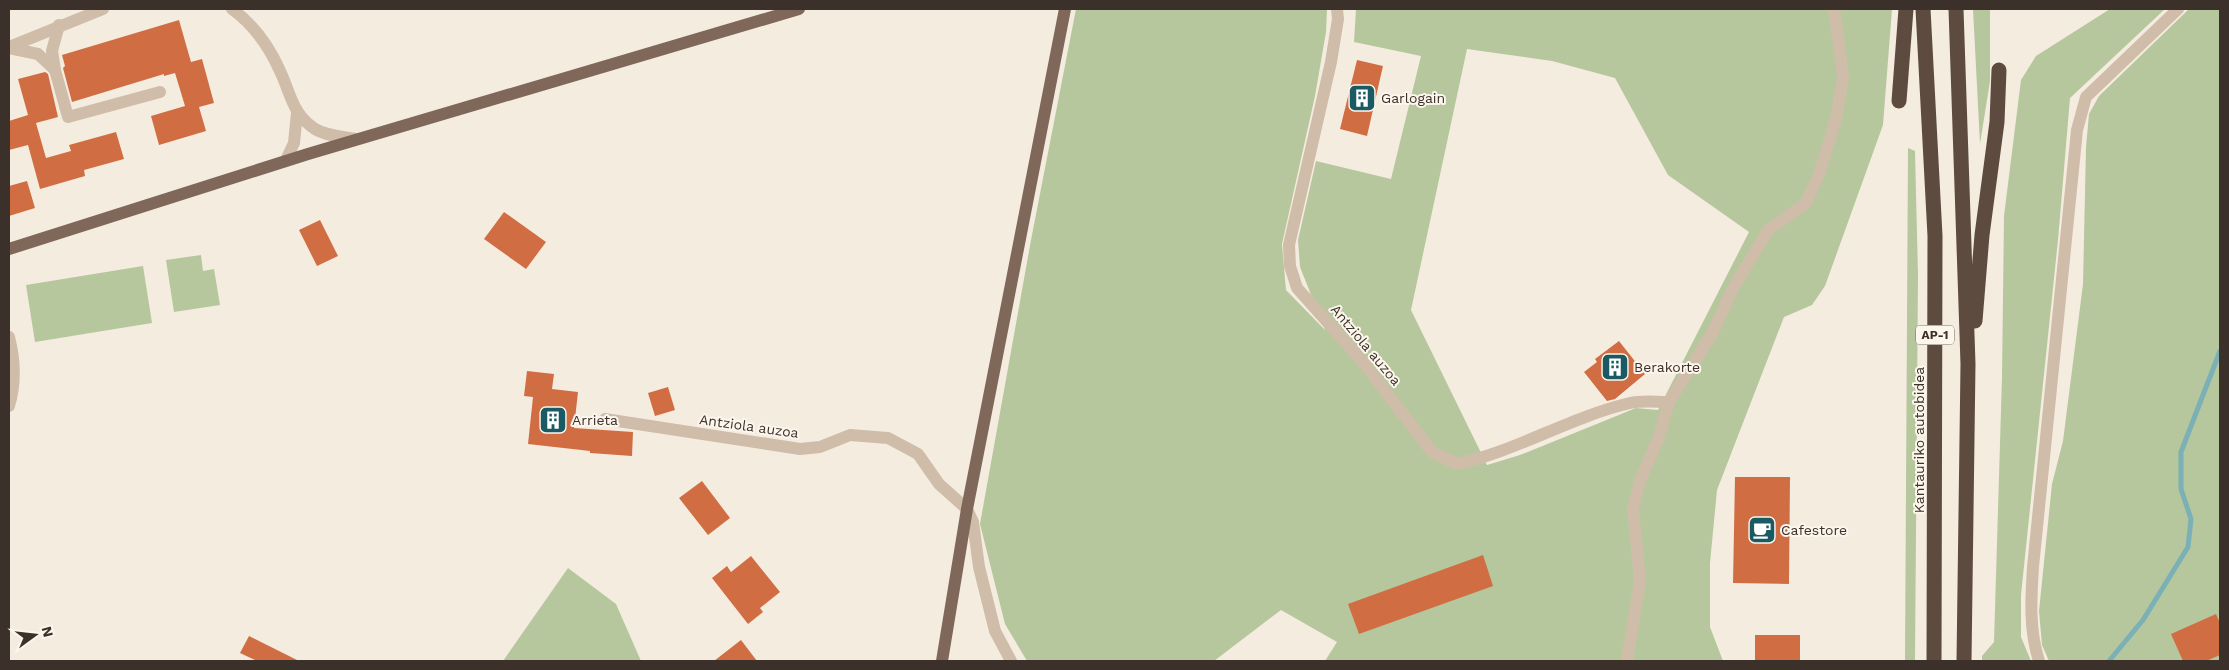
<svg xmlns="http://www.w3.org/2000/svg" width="2229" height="670" font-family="'Work Sans',sans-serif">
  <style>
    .green { fill: #b6c79d; fill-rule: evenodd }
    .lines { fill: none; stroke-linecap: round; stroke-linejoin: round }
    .stream { stroke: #7bb0b6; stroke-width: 5 }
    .building { fill: #d16d42 }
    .minor { stroke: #cfbda9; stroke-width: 12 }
    .major { stroke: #7f6859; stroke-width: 12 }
    .highway { stroke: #5e4b40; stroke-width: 15 }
    .labels { text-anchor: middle; stroke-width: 4; stroke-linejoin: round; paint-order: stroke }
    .shield { fill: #fcf6ed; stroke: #766c64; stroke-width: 1 }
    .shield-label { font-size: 12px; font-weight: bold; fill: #3c312a }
    .poi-label { font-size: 14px; fill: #3c312a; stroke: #fcf6ed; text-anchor: start }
    .street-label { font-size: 14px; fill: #3c312a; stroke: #fcf6ed }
  </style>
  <rect width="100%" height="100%" fill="#f5ece0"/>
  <g class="green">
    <path d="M1076,9H1327L1326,32L1315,96L1282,244L1286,290L1325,330L1300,267L1298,240L1316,161L1391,179L1421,56L1354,42L1356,9H1892L1883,125L1825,286L1812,305L1784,317L1717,490L1710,563V627L1723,661H1325L1337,642L1281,610L1214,661H1027L1005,624L980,524L1031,240ZM1467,49L1552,61L1615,78L1668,175L1749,232L1658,410L1636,408L1520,455L1487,465L1411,310Z"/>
    <path d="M1973,9H1990V81L1980,144Z"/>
    <path d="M2110,9H2165L2070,98L2058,240L2021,595V637L2031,661H1982V656L1994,642L2002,377L2004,216L2021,80L2036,56Z"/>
    <path d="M2189,9H2220V661H2049L2042,645L2039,611L2052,484L2063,441L2083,284L2086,147L2089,114L2099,96Z"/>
    <path d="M1908,148L1915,151L1918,275L1915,661H1905Z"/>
    <path d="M201,255L203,271L214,269L220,305L174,312L166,260Z"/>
    <path d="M143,266L152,323L35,342L26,285Z"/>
    <path d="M568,568L616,604L641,661H503Z"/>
  </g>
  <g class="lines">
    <path class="stream" d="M2109,661L2143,620L2188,547L2191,519L2181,489V452L2220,351"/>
  </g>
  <g class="building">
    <path d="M179,20L191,62L202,59L214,103L199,107L206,131L159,145L151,116L185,106L175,73L164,76V74L72,102L63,68L65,66L62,55Z"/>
    <path d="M1357,60L1383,66L1367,136L1340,129Z"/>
    <path d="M45,72L48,74L58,117L36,123L46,158L71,151L69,145L116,132L124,159L84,170L85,176L40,189L28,145L9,150V121L28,115L18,79Z"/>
    <path d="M27,181L35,208L9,216V186Z"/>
    <path d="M504,212L546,242L526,269L484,239Z"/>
    <path d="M320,220L338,256L317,266L299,230Z"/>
    <path d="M1619,341L1645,374L1615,399L1607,401L1584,372L1597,362L1595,359Z"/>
    <path d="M527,371L554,374L552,389L578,392L574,428L633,432L632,456L590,453V451L528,444L533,397L524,396Z"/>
    <path d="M668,387L675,410L655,416L648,393Z"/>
    <path d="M1735,477H1790L1789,584L1733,583Z"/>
    <path d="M702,481L730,518L708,535L679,498Z"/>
    <path d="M1483,555L1493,586L1359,634L1348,604Z"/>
    <path d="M751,556L780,592L760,608L763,612L748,624L712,578L727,566L731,572Z"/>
    <path d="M2216,614L2220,623V655L2206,661H2183L2171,634Z"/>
    <rect x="1755" y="635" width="45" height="26"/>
    <path d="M249,636L299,661H257L240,653Z"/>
    <path d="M741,640L757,661H714Z"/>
  </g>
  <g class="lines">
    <g class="minor">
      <path d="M232,9C254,25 269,46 280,71C291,94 292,114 315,129C327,136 343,137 356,139"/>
      <path d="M1337,9L1338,19L1331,62L1289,245L1290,266L1297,288L1363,362L1432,452L1457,464C1517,451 1570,417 1630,403C1642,400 1657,402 1669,402"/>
      <path d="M59,25L52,51L55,70L68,117L160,92"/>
      <path d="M9,47L103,9"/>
      <path d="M9,48L38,54L55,70"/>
      <path d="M286,160L294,143L297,113"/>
      <path d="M9,337C15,360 16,383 9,406"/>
      <path d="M605,419L800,449L820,447L850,435L888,438L918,454L939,484L967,509L973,522L979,567L995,631L1011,661"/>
      <path d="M1627,661L1640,580L1633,509L1640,481L1659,437L1669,402L1713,332L1732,290L1768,230L1806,203L1819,174L1836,119L1843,77L1834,9"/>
      <path d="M2039,661C2029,630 2031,599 2033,567L2077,130L2086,97L2178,9"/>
    </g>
    <g class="major">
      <path d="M9,249L308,154L799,9"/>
      <path d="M942,661L967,509L1065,9"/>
    </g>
    <g class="highway">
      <path d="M1923,9L1935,236L1934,661"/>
      <path d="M1956,9L1968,364L1964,661"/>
      <path d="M1899,101L1906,9"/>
      <path d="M1975,321L1982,235L1997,122L1999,70"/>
    </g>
  </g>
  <defs>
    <g id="building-square" transform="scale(1.4375)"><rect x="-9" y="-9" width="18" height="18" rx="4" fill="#1a5a63" stroke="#fcf6ed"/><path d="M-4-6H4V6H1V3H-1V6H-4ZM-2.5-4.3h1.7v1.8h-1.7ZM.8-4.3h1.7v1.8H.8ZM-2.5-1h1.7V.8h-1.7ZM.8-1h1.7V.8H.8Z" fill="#fff"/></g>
    <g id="cafe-square" transform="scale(1.4375)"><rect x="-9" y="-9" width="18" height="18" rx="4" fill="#1a5a63" stroke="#fcf6ed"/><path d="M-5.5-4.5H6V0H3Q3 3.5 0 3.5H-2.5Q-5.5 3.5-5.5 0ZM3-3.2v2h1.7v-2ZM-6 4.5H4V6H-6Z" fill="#fff"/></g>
  </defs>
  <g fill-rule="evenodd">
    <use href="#building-square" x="1362" y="98"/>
    <use href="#building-square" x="1615" y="367"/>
    <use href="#building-square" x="553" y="420"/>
    <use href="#cafe-square" x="1762" y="530"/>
  </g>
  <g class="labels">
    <rect class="shield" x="1916" y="325.5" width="38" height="19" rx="4"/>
    <g class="shield-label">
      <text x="1935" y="339">AP-1</text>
    </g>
    <g class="poi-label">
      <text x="1381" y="103">Garlogain</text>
      <text x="1634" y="372">Berakorte</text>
      <text x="572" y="425">Arrieta</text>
      <text x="1781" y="535">Cafestore</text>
    </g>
    <g class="street-label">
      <text transform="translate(1366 345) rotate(50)" y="5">Antziola auzoa</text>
      <text transform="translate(749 426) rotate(8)" y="5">Antziola auzoa</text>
      <text transform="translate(1919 440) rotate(-90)" y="5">Kantauriko autobidea</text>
    </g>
  </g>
  <rect width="2229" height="670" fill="none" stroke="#3c312a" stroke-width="20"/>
  <g transform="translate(35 635) rotate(75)" stroke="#fcf6ed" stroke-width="4" paint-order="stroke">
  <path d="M0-4L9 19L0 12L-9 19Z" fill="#3c312a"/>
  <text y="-8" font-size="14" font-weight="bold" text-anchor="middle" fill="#3c312a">N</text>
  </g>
</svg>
